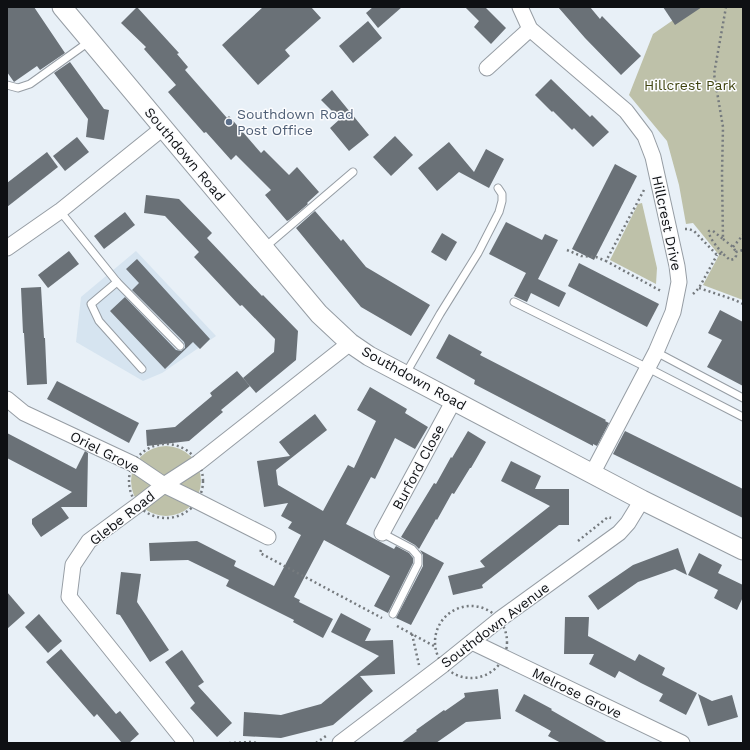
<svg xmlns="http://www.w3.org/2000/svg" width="750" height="750" font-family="'Work Sans',sans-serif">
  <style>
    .built { fill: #d6e4f0 }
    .green { fill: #bec1a9 }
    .building { fill: #6a7177 }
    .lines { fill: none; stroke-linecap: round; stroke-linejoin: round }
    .service-casing { stroke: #969da4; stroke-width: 9 }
    .minor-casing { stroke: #969da4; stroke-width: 17 }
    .tertiary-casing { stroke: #969da4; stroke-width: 21 }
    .path { stroke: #757a7e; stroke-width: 2.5; stroke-dasharray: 2 3; stroke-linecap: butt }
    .service { stroke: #fff; stroke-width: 7 }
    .minor { stroke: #fff; stroke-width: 15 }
    .tertiary { stroke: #fff; stroke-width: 19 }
    .service-dot { fill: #5c6f8a; stroke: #fbfcfe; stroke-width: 1.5 }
    .labels { text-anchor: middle; stroke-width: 3; stroke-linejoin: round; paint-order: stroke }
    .park-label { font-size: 14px; fill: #3e420d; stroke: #fbfcfe }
    .service-label { font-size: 14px; fill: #4e5e75; stroke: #fbfcfe; text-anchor: start }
    .street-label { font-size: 14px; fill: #0e1013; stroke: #fbfcfe }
  </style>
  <rect width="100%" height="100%" fill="#e8f0f7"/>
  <path class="built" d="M136,251L216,336L162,373L143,381L76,342L81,297Z"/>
  <g class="green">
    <path d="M692,7H743V300L703,285L719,255L693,223L686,224L679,185L667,141L629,95L653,34Z"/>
    <path d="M642,203L657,268L656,284L610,260L638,204Z"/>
    <circle cx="166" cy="481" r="35"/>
  </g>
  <g class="building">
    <path d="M7,7H34L65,53L40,70L37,66L14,82L7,72Z"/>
    <path d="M137,7L179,53L177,54L188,67L185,70L227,118L229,116L261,153L264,150L289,175L297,167L319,192L307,203L308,204L289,220L287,221L265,195L271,190L236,155L231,160L206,132L204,133L168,92L176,85L144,49L146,47L121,23Z"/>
    <path d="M263,7H311L321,18L285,50L290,56L258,85L222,45Z"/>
    <path d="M373,7H402L378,28L366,13Z"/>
    <path d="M465,7H485L506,28L491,44L474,27L479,21Z"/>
    <path d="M558,7H590L600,19L602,16L641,56L621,75L585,38Z"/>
    <path d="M663,7H702L675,25Z"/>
    <path d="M368,21L382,38L353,63L339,46Z"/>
    <path d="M70,62L104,109L109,110L104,140L86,137L88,119L54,73Z"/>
    <path d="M551,79L590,117L592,115L609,132L593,147L574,128L572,130L553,111L552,112L535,95Z"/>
    <path d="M332,90L369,135L349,151L330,128L340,119L321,100Z"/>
    <path d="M395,136L413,155L391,176L373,157Z"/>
    <path d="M77,137L89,152L65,171L53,156Z"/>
    <path d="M449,142L474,172L486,149L504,159L489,188L459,172L437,191L418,168Z"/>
    <path d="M47,152L58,167L7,207V183Z"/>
    <path d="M615,164L637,176L594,260L572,249Z"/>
    <path d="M146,195L179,199L212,233L207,238L262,296L263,295L298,331L296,360L256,393L243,378L274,352L275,339L242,305L240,306L194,257L199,252L165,216L144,213Z"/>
    <path d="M315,211L341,241L343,239L366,267L430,305L411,336L361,307L296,228Z"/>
    <path d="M125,212L135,225L104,249L94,236Z"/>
    <path d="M506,222L542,240L545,234L558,240L538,279L566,293L559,307L531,293L527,302L514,296L526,273L489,254Z"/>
    <path d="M442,233L457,242L446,261L431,252Z"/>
    <path d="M69,251L79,264L48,288L38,275Z"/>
    <path d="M137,259L210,339L200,349L193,342L165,369L110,311L125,297L176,350L181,351L185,348V345L184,342L132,290L139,283L126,269Z"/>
    <path d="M579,263L659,304L647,327L568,286Z"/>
    <path d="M41,287L44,338H45L47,384L27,385L24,333H23L21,288Z"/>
    <path d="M720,310L743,322V386L707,367L722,340L708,333Z"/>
    <path d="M449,334L482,352L480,355L606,420L605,421L609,423L597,446L593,444V446L474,384L475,380L436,358Z"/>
    <path d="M237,371L250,386L221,410L223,412L189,441L147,446L146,430L175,427L212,396L210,393Z"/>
    <path d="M57,381L139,423L129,443L47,399Z"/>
    <path d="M370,387L407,409L405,413L428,427L415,449L395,438L375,479L371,477L346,524L394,549L396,546L409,553L413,558V563L388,613L374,606L390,576L324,540L294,597L300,600L299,602L333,619L323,638L293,622L294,620L226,586L229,580L188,560L150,561L149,543L197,541L236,561L234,566L274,586L301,535L288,528L292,522L281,516L288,503L264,507L257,461L290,456L279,442L315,414L327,430L276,470L278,485L323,511L348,465L354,468L376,421L357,410Z"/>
    <path d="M468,431L486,442L471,468H470L454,494L452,493L437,520L436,519L419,549L415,545L401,537L434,483L436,484L451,457L452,458Z"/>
    <path d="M625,431L743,489V518L613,454Z"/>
    <path d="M7,433L76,469L85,451L88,453L87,507H61L69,518L41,537L32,524V519L72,492L7,458Z"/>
    <path d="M511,461L541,476L535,489H569V525H559L482,585L483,588L453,595L448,576L485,567L480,561L550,506L501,481Z"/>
    <path d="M678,548L687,575L675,569L638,582L598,610L588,596L633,565Z"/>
    <path d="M420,550L444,563L411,625L396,618L423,566V555Z"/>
    <path d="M699,553L722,565L718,573L743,585V597L737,610L714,598L718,590L688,575Z"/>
    <path d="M121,572L141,574L137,602L169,650L150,662L120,615L116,614Z"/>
    <path d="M7,592L25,613L7,629Z"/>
    <path d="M341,613L371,629L365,641L393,640L395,674L360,676L373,691L333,725L281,738L243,736L244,712L281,715L321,704L379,656L331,632Z"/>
    <path d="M39,614L62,641L48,653L25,627Z"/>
    <path d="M565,617H589L588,636L635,661L639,654L665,668L662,675L697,693L686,715L659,701L663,694L641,683L619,671L615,678L589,664L594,654H564Z"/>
    <path d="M61,649L116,714L120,711L139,734L129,743H122L97,714L94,717L46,662Z"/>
    <path d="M182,650L204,682L198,686L232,723L217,737L190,708L195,703L165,662Z"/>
    <path d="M498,689L501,719L466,722L436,743H401L417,731L416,730L444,710L445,711L465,697L464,693Z"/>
    <path d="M524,694L552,709L551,710L608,743H561L548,736L551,731L515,711Z"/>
    <path d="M698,694L712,701L732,695L738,717L708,726Z"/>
  </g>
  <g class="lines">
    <g class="service-casing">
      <g id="service">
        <path d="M7,85L18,88L30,84L90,41"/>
        <path d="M60,211L117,282L180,346"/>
        <path d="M264,248L353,172"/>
        <path d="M117,282L91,304L99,321L142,369"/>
        <path d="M514,302L648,368L743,417"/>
        <path d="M656,352L743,398"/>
        <path d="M405,375L440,314L478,253L499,212L502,201V194L498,188"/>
        <path d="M382,533L412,549L418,556V564L393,614"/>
      </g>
    </g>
    <g class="minor-casing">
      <g id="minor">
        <path d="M520,7L530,29L626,111L645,136L653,157L677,266L679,282L673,312L656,352L592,474"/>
        <path d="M487,68L530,29"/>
        <path d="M7,248L60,211L163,128"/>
        <path d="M7,399L24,413L133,464L164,485L197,501L268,537"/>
        <path d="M382,533L454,400"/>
        <path d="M472,642L682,743"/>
        <path d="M186,743L69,597L73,565L89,541L138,505L164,485L198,463L350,343"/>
        <path d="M340,743L443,665L500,619L619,533L628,523L642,500"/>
      </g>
    </g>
    <g class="tertiary-casing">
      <path id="tertiary" d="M62,7L319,314L350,343L369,356L642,500L743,550"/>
    </g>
    <g class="path">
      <path d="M644,190L606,261L661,291"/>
      <path d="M685,229H689L694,231L717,255L722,253L730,260L734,259L736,256V252L743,250"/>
      <path d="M723,239L733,247L736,252"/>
      <path d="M733,247L743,235"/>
      <path d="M567,250L581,256L596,257L606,261"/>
      <path d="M722,253C717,246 709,239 709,231H713L723,239L722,175L723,127L714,74L726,7"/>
      <path d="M699,288L735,300L743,304"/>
      <path d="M693,294L699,288L717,255"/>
      <circle cx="166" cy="481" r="37"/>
      <path d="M578,541L608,517L611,518"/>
      <path d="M261,550L260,553L382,618"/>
      <circle cx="471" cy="642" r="36"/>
      <path d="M397,626L434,646"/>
      <path d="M412,634L419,665"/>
      <path d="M229,743L251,742L257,743"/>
      <path d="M316,743L326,736"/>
    </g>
    <use href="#service" class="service"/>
    <use href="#minor" class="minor"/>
    <use href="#tertiary" class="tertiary"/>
  </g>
  <circle class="service-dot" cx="229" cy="122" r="4"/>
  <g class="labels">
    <g class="park-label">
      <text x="690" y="90">Hillcrest Park</text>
    </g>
    <g class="service-label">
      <text x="237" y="119">Southdown Road<tspan x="237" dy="16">Post Office</tspan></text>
    </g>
    <g class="street-label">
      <text transform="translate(185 154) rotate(50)" y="5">Southdown Road</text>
      <text transform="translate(667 223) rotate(78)" y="5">Hillcrest Drive</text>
      <text transform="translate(414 378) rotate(29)" y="5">Southdown Road</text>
      <text transform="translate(105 452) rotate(27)" y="5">Oriel Grove</text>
      <text transform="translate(418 467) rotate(-62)" y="5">Burford Close</text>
      <text transform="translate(122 518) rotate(-38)" y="5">Glebe Road</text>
      <text transform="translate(495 625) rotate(-37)" y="5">Southdown Avenue</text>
      <text transform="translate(577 693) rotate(26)" y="5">Melrose Grove</text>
    </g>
  </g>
  <rect width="750" height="750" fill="none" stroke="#0e1013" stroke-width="16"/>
</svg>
